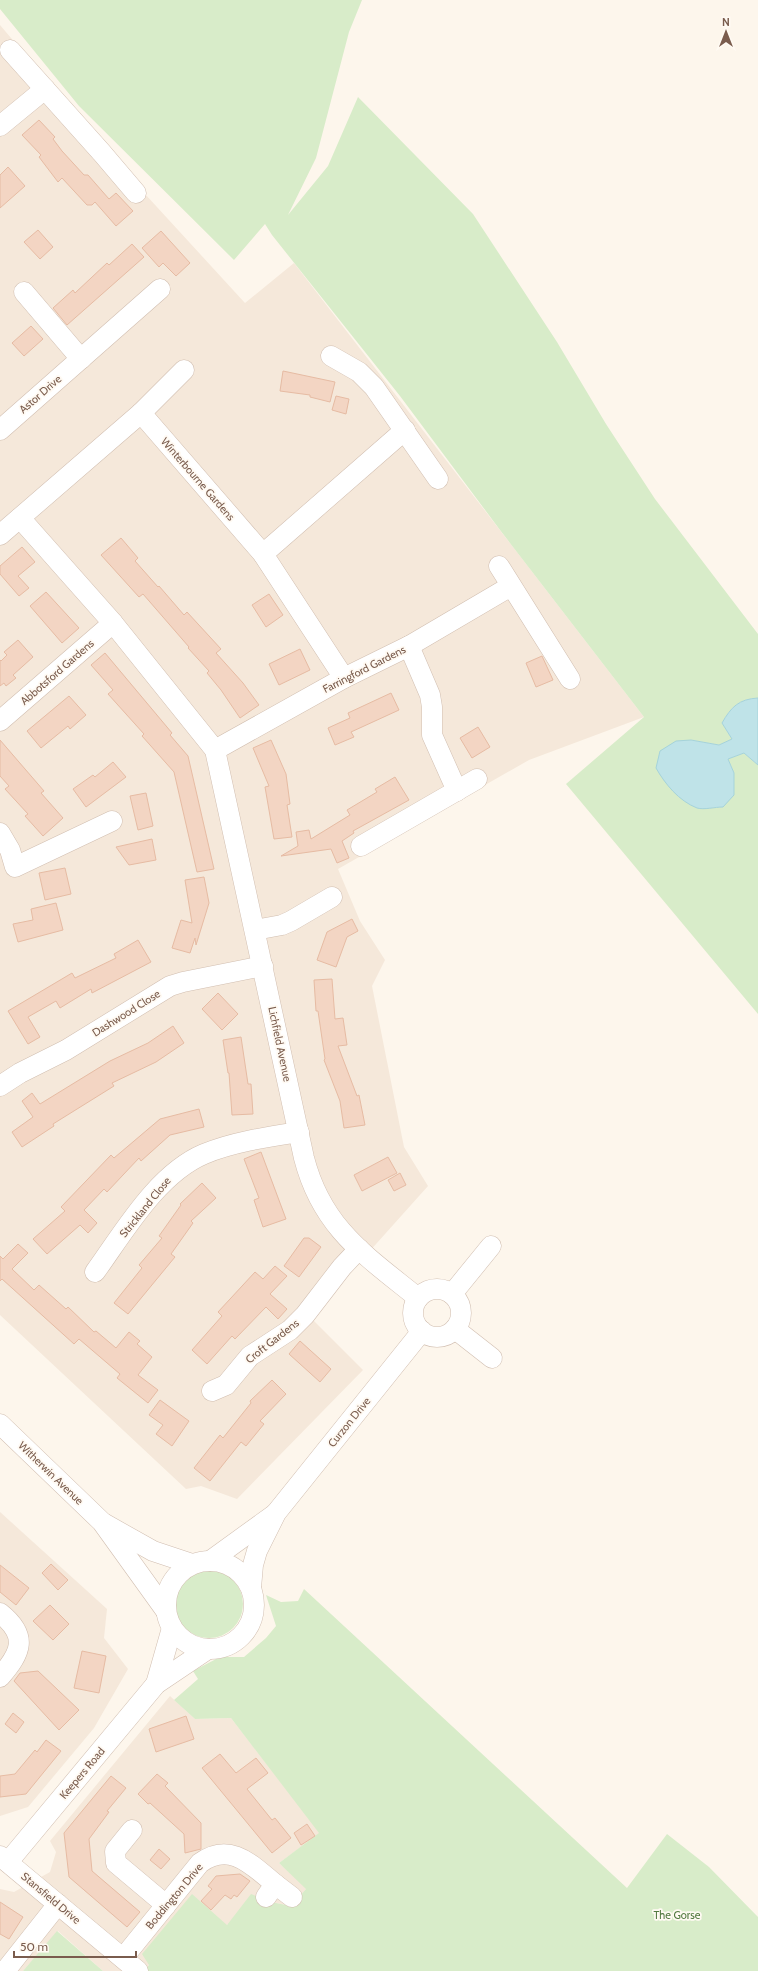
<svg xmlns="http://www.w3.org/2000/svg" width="758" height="1971" font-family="Cabin,sans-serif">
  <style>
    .residential { fill: #f5e8da }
    .green { fill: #d8ecc9 }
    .water { fill: #bfe3e8; stroke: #a5d3da }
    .building { fill: #f3d5c3; stroke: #e6bba3 }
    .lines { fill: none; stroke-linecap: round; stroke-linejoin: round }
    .minor-casing { stroke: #d1beb0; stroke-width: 21 }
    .minor { stroke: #fff; stroke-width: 20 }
    .labels { text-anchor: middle; stroke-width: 3.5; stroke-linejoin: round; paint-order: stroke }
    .street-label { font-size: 11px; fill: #7a5c4d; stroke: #fffaf3 }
    .park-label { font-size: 11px; fill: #537a41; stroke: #fffaf3 }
  </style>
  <rect width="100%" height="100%" fill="#fdf6ec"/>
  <g class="residential">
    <path d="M0,25L123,170L245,303L294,263L644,717L529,760L338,869L360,921L385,960L372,986L404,1147L428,1186L351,1272L307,1314L363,1370L237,1499L201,1486L186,1489L0,1315Z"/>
    <path d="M0,1512L107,1609L104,1638L128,1669L94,1728L28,1807L0,1816Z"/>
    <path d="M170,1696L195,1719L231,1718L320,1833L279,1863L307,1888L291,1906L271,1902L149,1965L144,1971H103L58,1931L23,1971H0V1889L14,1892L50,1872L56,1852L50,1841Z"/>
  </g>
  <g class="green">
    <path d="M0,0H362L349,32L316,158L288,215L328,166L358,97L473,214L557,342L606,424L655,499L758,634V698C739,699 731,707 722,723L732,739L719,745L691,740L677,795L698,808L723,807L734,773L728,759L744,753L758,765V1014L566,784L644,717L500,530L400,396L272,235L265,224L234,260L79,106L0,9Z"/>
    <circle cx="209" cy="1604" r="34"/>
    <path d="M304,1589L627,1888L667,1834L709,1867L758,1917V1971H144L149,1965L142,1954L192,1894L227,1925L251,1894L271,1902L291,1906L306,1889L279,1863L319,1833L231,1718L195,1719L174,1700L198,1679L193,1671L220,1657H244L266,1638L276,1626L266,1595L281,1602L298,1601Z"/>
    <path d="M57,1931L103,1971H23Z"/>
  </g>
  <path class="water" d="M758,698V765L744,753L728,759L734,773V795L723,807C715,807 704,810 697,808C679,801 665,784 656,768L660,751L676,741L691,740L719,745L732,739L722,723C731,707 739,699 758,698Z"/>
  <g class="building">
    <path d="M39,120L55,137L53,139L62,151L84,175H88L109,199L116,193L133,211L116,226L95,202L92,205H87L62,178L58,182L39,157L41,155L22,135Z"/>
    <path d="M8,167L25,186L0,208V175Z"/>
    <path d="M38,230L53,247L40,259L24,242Z"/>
    <path d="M161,231L190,263L176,276L163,263L159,267L142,248Z"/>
    <path d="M132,244L144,257L67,325L53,308L73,290L75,293L107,263L109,265Z"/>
    <path d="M31,326L43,339L24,356L12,343Z"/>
    <path d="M283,371L335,382L330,402L310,397V395L280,391Z"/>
    <path d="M336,396L349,399L346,414L332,410Z"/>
    <path d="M121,538L138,558L135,561L158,587L159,586L184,615L187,612L221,649L216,653L243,683L259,705L240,718L221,690L207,673L209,671L188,648L189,647L143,594L139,597L101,555Z"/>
    <path d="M22,547L35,562L18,576L29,588L19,596L0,574V566Z"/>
    <path d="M46,592L79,628L62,643L30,606Z"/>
    <path d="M269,594L283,615L266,627L252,605Z"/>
    <path d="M18,640L33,657L13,675L16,678L6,686L4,683L0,686V660L1,661L7,655L4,652Z"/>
    <path d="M300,649L310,670L279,685L269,664Z"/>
    <path d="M105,653L172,733L170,735L188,756L214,869L197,872L174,772L142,736L144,734L108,694L113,690L91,665Z"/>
    <path d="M542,656L553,680L536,687L526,663Z"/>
    <path d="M391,693L399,710L351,732L354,737L335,745L328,728L350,718L348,713Z"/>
    <path d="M69,696L86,715L70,729L68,726L41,748L27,731Z"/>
    <path d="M478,727L490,747L472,758L460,738Z"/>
    <path d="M0,740L44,791L41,793L63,818L43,836L25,816L28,814L5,789L9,786L0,776Z"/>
    <path d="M271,740L286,774L290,804L287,805L292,837L274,839L265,787L269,786L253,748Z"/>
    <path d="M113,762L126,777L86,807L73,789L93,775L95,777Z"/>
    <path d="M395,777L409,800L353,831L354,833L342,841L349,858L337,863L331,849L281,856L298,846L296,832L309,830L311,839L350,815L347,810L377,792L375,789Z"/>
    <path d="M146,793L153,826L138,830L130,796Z"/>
    <path d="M152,839L156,860L129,865L116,847Z"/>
    <path d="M65,868L71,894L45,900L39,873Z"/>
    <path d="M204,877L209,903L196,945L195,938L190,953L172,948L181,920L192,923L185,880Z"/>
    <path d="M56,903L63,930L18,942L13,924L33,920L31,909Z"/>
    <path d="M352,919L358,931L347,937L336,967L317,960L327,932Z"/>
    <path d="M138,940L151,962L92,993L91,989L60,1008L56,1001L28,1017L40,1037L28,1044L8,1011L72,973L75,978L116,958L114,954Z"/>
    <path d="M332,979L335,1019L343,1018L347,1045L338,1046L357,1096L359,1095L365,1125L344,1128L340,1101L324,1060L325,1059L318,1011H316L314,980Z"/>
    <path d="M218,993L238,1014L222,1030L202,1009Z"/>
    <path d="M173,1026L184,1043L156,1062L112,1083L114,1086L53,1124L54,1126L22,1147L12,1132L33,1117L22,1101L32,1093L40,1104L110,1061L148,1043Z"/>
    <path d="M241,1037L248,1084H251L253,1114L232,1115L229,1073H228L223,1040Z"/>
    <path d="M199,1109L204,1127L170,1135L141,1161L139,1158L107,1192L104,1189L84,1210L97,1223L88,1233L80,1225L47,1254L33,1239L65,1211L61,1207L111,1155L114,1158L160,1119Z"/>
    <path d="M261,1152L286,1219L263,1227L254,1200L259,1198L244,1159Z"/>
    <path d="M388,1157L397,1173L362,1191L354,1175Z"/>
    <path d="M400,1173L406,1185L394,1191L388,1180Z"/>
    <path d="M202,1183L216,1198L191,1221L193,1223L171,1254L175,1257L128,1314L114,1303L142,1268L139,1265L162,1238L159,1236L181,1205L180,1204Z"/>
    <path d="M304,1238H309L321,1247L299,1277L284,1266Z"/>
    <path d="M18,1244L28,1253L12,1269L34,1290L39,1285L66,1309L68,1307L94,1332L96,1331L116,1348L129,1332L140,1341L137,1344L152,1357L138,1375L158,1390L148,1403L117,1378L120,1374L79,1339L74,1344L2,1279L0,1281V1256L3,1259Z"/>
    <path d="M275,1266L287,1276L270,1294L287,1309L278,1319L266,1307L235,1339L232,1336L207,1364L192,1350L222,1316L218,1312L255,1272L263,1279Z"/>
    <path d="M300,1341L331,1369L320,1382L289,1354Z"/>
    <path d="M272,1380L286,1394L260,1421L264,1424L246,1446L241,1442L210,1481L194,1468L220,1435L223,1438L251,1403L250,1401Z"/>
    <path d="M160,1400L189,1421L172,1446L156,1434L163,1425L149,1415Z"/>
    <path d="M51,1564L68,1580L58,1590L42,1573Z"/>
    <path d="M0,1565L29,1588L16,1605L0,1592Z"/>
    <path d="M50,1605L69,1624L53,1640L33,1621Z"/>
    <path d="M82,1651L106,1656L99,1693L74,1688Z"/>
    <path d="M38,1671L79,1710L59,1730L14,1681L20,1673Z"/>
    <path d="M13,1713L24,1722L16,1733L5,1724Z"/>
    <path d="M186,1716L194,1739L156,1752L149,1729Z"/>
    <path d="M46,1740L61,1751L26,1794L0,1797V1776L15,1774L35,1750L37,1752Z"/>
    <path d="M220,1754L236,1773L256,1758L268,1773L247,1789L272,1820L275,1818L291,1838L272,1853L202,1768Z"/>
    <path d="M157,1774L168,1783L165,1786L201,1823V1849L185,1853L184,1834L150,1803L148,1804L138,1794Z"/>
    <path d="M111,1776L126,1788L107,1811L109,1812L89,1839L92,1871L140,1912L127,1927L69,1877L64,1833Z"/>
    <path d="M307,1824L315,1836L301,1845L294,1833Z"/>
    <path d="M159,1849L170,1859L161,1869L150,1860Z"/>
    <path d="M240,1874L250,1881L237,1897L234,1895L231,1899L225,1895L211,1910L201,1901L212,1889L208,1886L216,1876Z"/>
    <path d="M0,1902L23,1917L9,1939L0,1934Z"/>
  </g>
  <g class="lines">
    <g class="minor-casing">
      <g id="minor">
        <path d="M10,50L102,153L136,193"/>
        <path d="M0,126L45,89"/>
        <path d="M24,292L81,359"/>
        <path d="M331,356L359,372L374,387L438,479"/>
        <path d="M141,413L184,370"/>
        <path d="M0,430L160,289"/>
        <path d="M20,518L113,623L215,750L304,1158C322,1228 365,1255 418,1298"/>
        <path d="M0,535L141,413L263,554L344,678"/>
        <path d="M263,554L405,430"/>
        <path d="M499,566L570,679"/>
        <path d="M409,646L430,695L432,707V735L457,791"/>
        <path d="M0,721L113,623"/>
        <path d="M215,750L344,678L409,646L511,586"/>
        <path d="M0,833L10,850L15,867L112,821"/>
        <path d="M361,846L477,779"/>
        <path d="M255,930L282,925L291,921L332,897"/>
        <path d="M0,1086L20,1073L66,1050L170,986L183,982L263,966"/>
        <path d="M95,1272C124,1232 157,1174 204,1154C233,1142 267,1137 299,1132"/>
        <circle cx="437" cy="1313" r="24"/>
        <path d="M452,1294L491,1246"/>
        <path d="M455,1329L492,1358"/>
        <path d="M212,1391L226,1385L250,1356L290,1330L305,1315L342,1267L359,1249"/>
        <path d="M0,1424L102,1522L166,1611"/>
        <path d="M105,1524L153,1551L192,1564"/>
        <path d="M210,1561L275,1514"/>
        <circle cx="210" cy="1605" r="44"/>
        <path d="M251,1588L253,1565L257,1551L276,1513L422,1331"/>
        <path d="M0,1613C29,1636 21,1653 0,1677"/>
        <path d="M156,1684L172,1628"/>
        <path d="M132,1830L115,1851L116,1863L166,1905"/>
        <path d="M0,1856L138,1971"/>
        <path d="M8,1862L156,1684L208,1649"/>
        <path d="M275,1884L292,1897"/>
        <path d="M123,1958L200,1863C230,1841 252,1865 275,1884L266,1897"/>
        <path d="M5,1971L58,1904"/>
      </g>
    </g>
    <use href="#minor" class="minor"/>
  </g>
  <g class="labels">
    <g class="street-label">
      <text transform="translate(40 394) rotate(-41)" y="4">Astor Drive</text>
      <text transform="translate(198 479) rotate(49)" y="4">Winterbourne Gardens</text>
      <text transform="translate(364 669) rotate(-27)" y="4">Farringford Gardens</text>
      <text transform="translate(57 672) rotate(-41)" y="4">Abbotsford Gardens</text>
      <text transform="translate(126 1013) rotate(-32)" y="4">Dashwood Close</text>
      <text transform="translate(280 1044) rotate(78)" y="4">Lichfield Avenue</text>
      <text transform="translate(145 1207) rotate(-51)" y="4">Strickland Close</text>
      <text transform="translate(272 1341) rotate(-38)" y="4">Croft Gardens</text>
      <text transform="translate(349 1422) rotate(-51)" y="4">Curzon Drive</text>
      <text transform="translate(51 1473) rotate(44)" y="4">Witherwin Avenue</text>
      <text transform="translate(82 1773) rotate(-50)" y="4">Keepers Road</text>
      <text transform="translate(174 1896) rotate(-50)" y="4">Boddington Drive</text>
      <text transform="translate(51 1898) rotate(40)" y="4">Stansfield Drive</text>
    </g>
    <g class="park-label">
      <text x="677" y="1919">The Gorse</text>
    </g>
  </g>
  <g transform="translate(726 32)" stroke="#fffaf3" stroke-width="3" paint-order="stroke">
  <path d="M0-3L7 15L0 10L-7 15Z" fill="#7a5c4d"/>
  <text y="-6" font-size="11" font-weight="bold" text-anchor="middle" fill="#7a5c4d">N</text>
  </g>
  <path d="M14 1951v6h122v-6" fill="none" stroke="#7a5c4d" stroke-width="2"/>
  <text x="20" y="1951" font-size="12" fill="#7a5c4d" stroke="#fffaf3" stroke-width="3" paint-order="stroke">50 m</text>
</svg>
